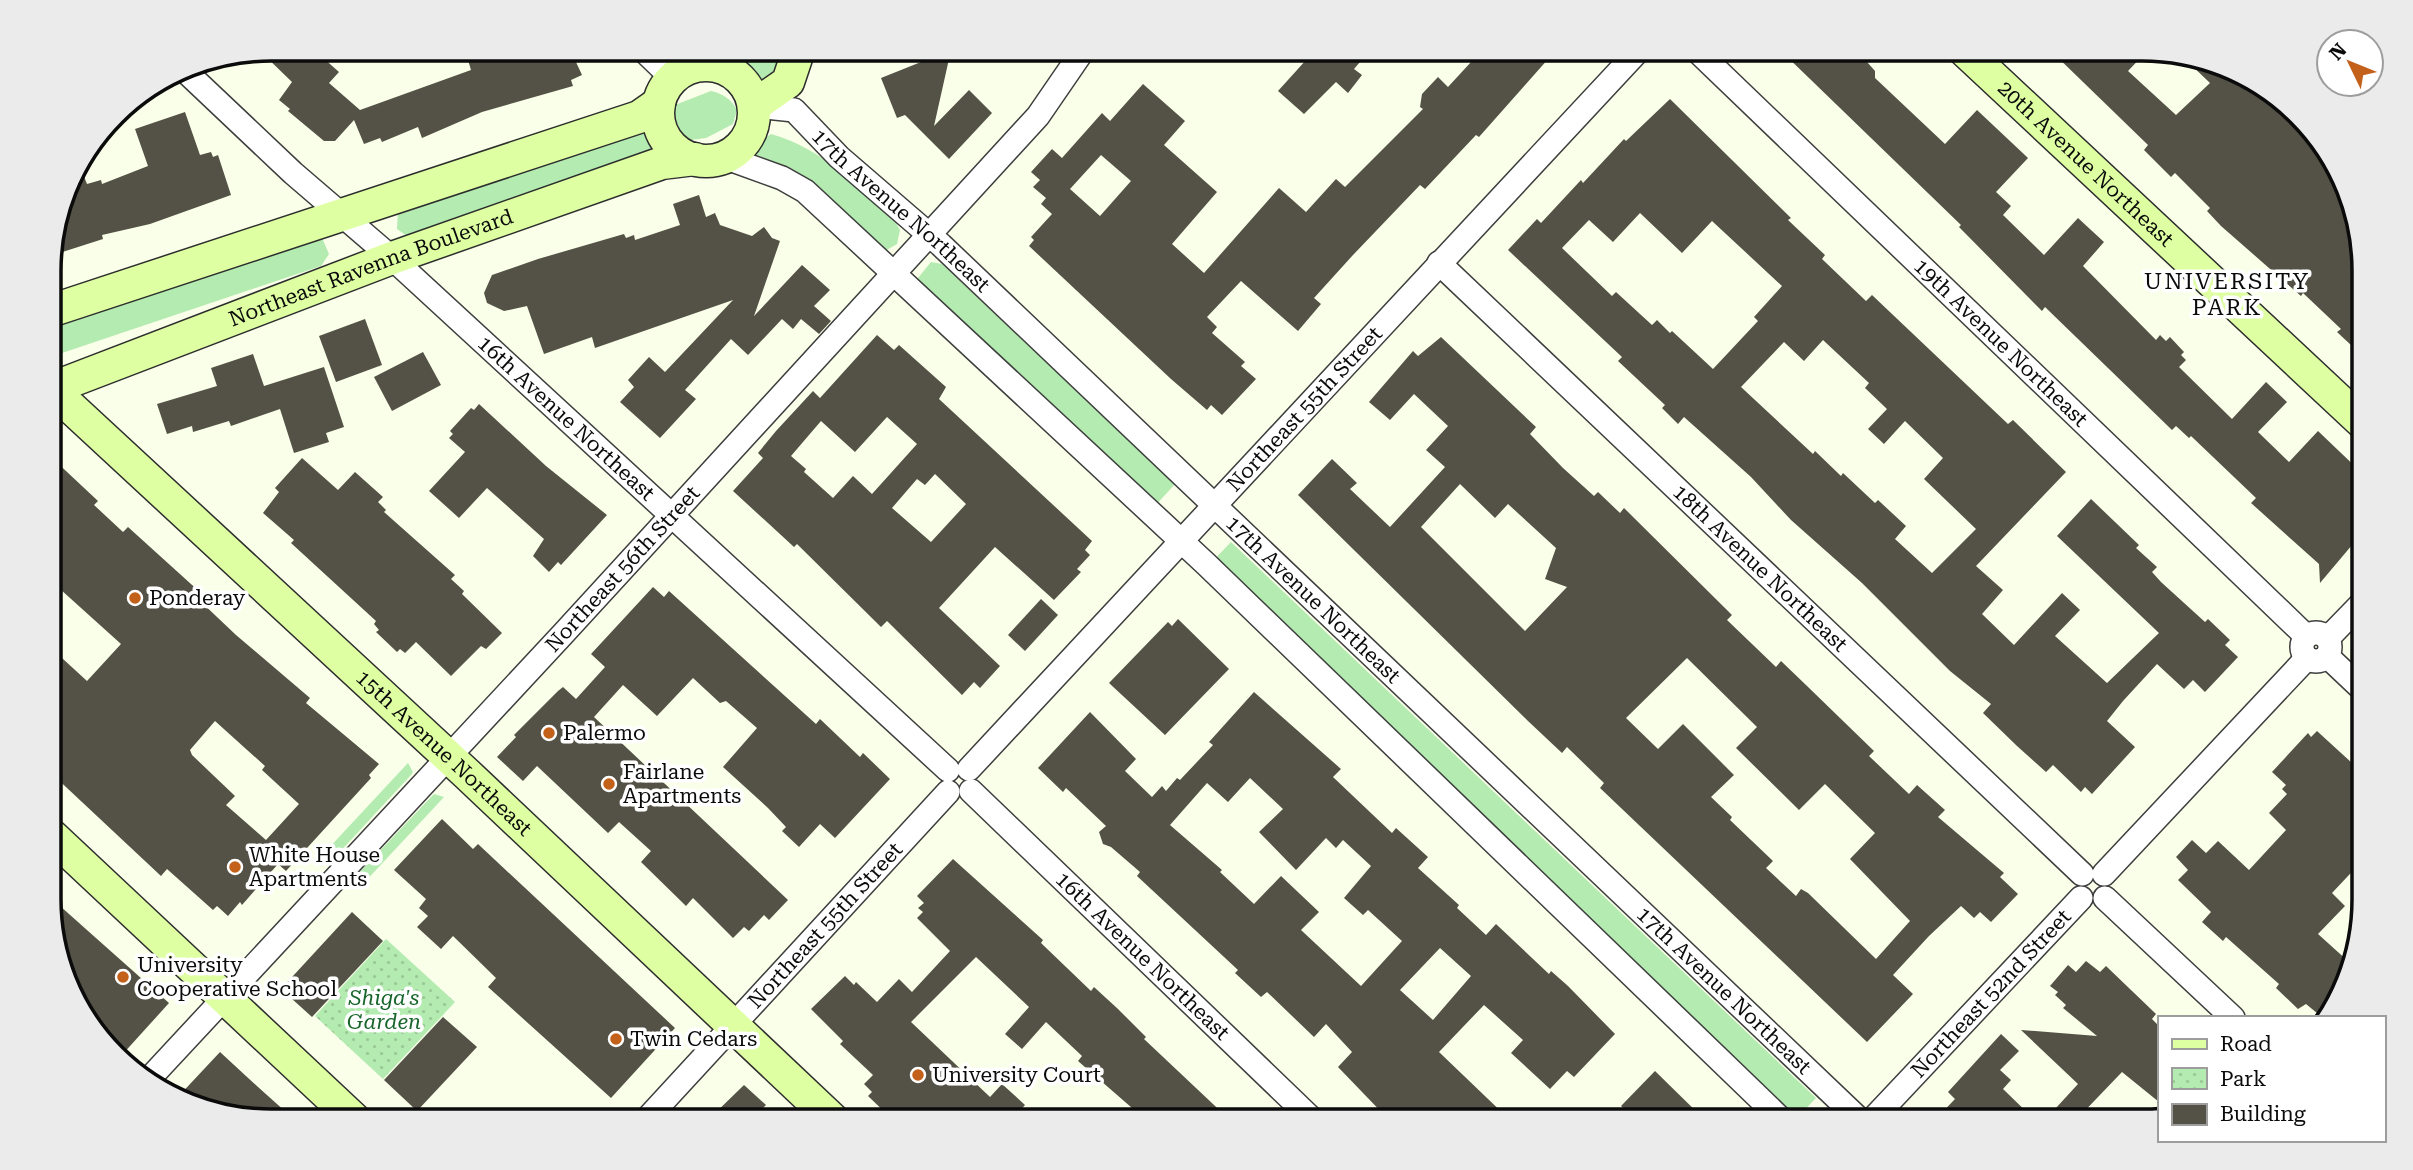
<svg xmlns="http://www.w3.org/2000/svg" width="2413" height="1170" font-family="'Roboto Serif',serif">
  <style>
    .grass { fill: #b3ebb0 }
    .park { fill: url(#park-dots) }
    .building { fill: #545246; fill-rule: evenodd }
    .lines { fill: none; stroke-linecap: round; stroke-linejoin: round }
    .street-casing { stroke: #3e3e3e; stroke-width: 26 }
    .secondary-casing { stroke: #2d2d2d; stroke-width: 35 }
    .street { stroke: #fff; stroke-width: 23 }
    .secondary { stroke: #dfffa3; stroke-width: 32 }
    .poi-dot { fill: #c3601a; stroke: #fff; stroke-width: 2.5 }
    .labels { text-anchor: middle; stroke-width: 7; stroke-linejoin: round; paint-order: stroke }
    .street-label { font-size: 21px; fill: #0b0b0b; stroke: #fff }
    .poi-label { font-size: 21px; fill: #0b0b0b; stroke: #fff; text-anchor: start }
    .park-label { font-size: 21px; font-style: italic; fill: #18662b; stroke: #fff }
    .neighbourhood-label { font-size: 23px; letter-spacing: 2px; fill: #0b0b0b; stroke: #fff }
    .rim { fill: none; stroke: #0b0b0b; stroke-width: 3.5 }
  </style>
  <defs>
    <pattern id="park-dots" width="8" height="8" patternUnits="userSpaceOnUse" patternTransform="scale(1.75)"><rect width="8" height="8" fill="#b3ebb0"/><path d="M2 2h.1M6 6h.1" fill="none" stroke="#99c896" stroke-width="1.8" stroke-linecap="round"/></pattern>
  </defs>
  <rect width="100%" height="100%" fill="#f9ffe8"/>
  <g class="grass">
    <path d="M746,49H786L775,75L764,84L756,83L730,69Z"/>
    <path d="M711,91C722,93 732,100 737,110L733,124L706,138L683,141L672,126L675,105Z"/>
    <path d="M644,125L654,156L407,236L397,229L398,211Z"/>
    <path d="M771,134C823,148 858,188 896,223L900,230L897,244L885,251L779,168L752,154L759,142Z"/>
    <path d="M322,238L329,254L321,266L62,353L50,350V324Z"/>
    <path d="M931,262L942,264L1175,484L1154,507L920,284L918,278Z"/>
    <path d="M1231,542L1816,1098L1794,1121L1209,565Z"/>
    <path d="M408,763L413,772L411,775L336,856H331L327,850Z"/>
    <path d="M434,794L444,797L361,886L356,876Z"/>
  </g>
  <path class="park" d="M386,939L455,1002L383,1079L315,1016Z"/>
  <g class="building">
    <path d="M271,49H313L339,72L329,83L360,110L471,70L468,60L500,49H570L582,75L571,80L573,86L482,112L422,138L418,127L382,142L380,138L364,144L354,120L335,141H324L288,111L290,109L279,100L292,82L260,51Z"/>
    <path d="M1316,49H1371L1354,69L1362,75L1348,93L1336,82L1304,114L1278,91Z"/>
    <path d="M1483,49H1557L1479,137L1476,135L1425,189L1420,185L1353,255L1314,298L1321,304L1298,331L1241,281L1207,317L1217,327L1212,333L1245,362L1241,366L1256,379L1222,415L1211,405L1207,410L1171,379L1029,246L1034,240L1031,237L1052,214L1041,204L1046,198L1033,187L1040,180L1031,172L1052,149L1062,158L1102,113L1110,121L1143,84L1185,121L1164,145L1217,192L1172,244L1204,273L1279,188L1306,212L1336,179L1345,187L1423,109L1420,107L1422,94L1438,77L1448,87ZM1101,155L1131,181L1100,216L1070,189Z"/>
    <path d="M1779,49H1880L1867,62L1875,71V78L1945,144L1977,110L2028,158L1996,192L2011,206L2003,215L2044,255L2078,218L2104,242L2083,266L2156,340L2160,335L2166,341L2170,337L2184,352L2181,355L2186,360L2179,367L2232,419L2266,382L2287,402L2258,432L2289,462L2318,431L2363,474V532L2320,583L2319,564L2251,503L2256,498L2191,436L2189,438L2176,426L2172,430L2045,307L2042,311L1959,227L1961,225Z"/>
    <path d="M2049,49L2148,50L2128,71L2176,115L2210,83L2185,59L2240,72L2318,136L2362,242V349L2356,343L2352,346L2337,332L2341,329L2303,293L2301,296L2221,226L2207,211L2210,208L2175,173L2171,177L2144,150L2148,145Z"/>
    <path d="M951,50L934,126L969,90L992,113L949,159L905,115L897,118L881,78Z"/>
    <path d="M1670,99L1791,218L1788,220L1825,255L1822,259L1866,301L1872,295L2008,424L2013,420L2066,472L1976,566L2003,590L1982,614L2014,645L2062,593L2080,610L2055,636L2107,683L2159,633L2057,536L2091,499L2139,545L2136,548L2157,567L2152,572L2161,582L2205,622L2208,619L2230,640L2225,645L2238,657L2205,692L2193,680L2184,689L2157,664L2123,701L2107,721L2135,747L2092,794L2085,787L2081,792L2053,765L2046,772L2017,746L1983,713L1991,704L1950,671L1862,583L1791,520L1751,477L1684,417L1678,424L1662,408L1665,405L1618,361L1622,357L1508,250L1537,219L1541,223L1581,180L1583,183L1624,139L1626,141ZM1640,213L1682,253L1712,221L1782,286L1754,317L1758,321L1713,369L1672,331L1670,333L1657,320L1652,325L1616,292L1612,296L1562,248L1589,220L1613,242ZM1823,340L1869,383L1865,388L1887,409L1868,429L1884,444L1905,421L1943,458L1924,479L1976,529L1932,573L1895,539L1906,526L1878,500L1875,503L1843,473L1841,476L1815,451L1813,454L1741,387L1784,342L1804,361Z"/>
    <path d="M185,112L200,155L211,152L213,157L218,155L231,195L150,224L102,235L103,239L50,256L72,172L79,164L87,184L101,180L102,184L148,166L135,129Z"/>
    <path d="M699,195L706,217L715,213L720,225L752,236L764,227L772,238L780,241L754,316L802,265L830,290L814,306L831,321L819,334L801,319L793,329L782,319L748,355L731,339L685,390L696,399L660,438L620,402L634,387L628,380L649,357L665,372L733,300L595,348L592,337L544,354L527,306L504,311L487,303L484,293L492,275L538,259L624,234L626,238L634,235L635,240L680,225L673,204Z"/>
    <path d="M365,319L382,365L336,382L319,336Z"/>
    <path d="M877,335L894,350L899,345L946,387L939,399L1092,541L1085,550L1090,555L1077,569L1081,572L1054,600L995,547L939,608L1000,666L980,688L974,682L962,695L887,621L881,627L797,544L794,547L733,491L763,458L758,453L776,431L813,391L820,398ZM887,417L917,444L872,494L853,476L833,498L804,472L806,469L791,456L821,421L855,452ZM935,474L966,504L931,542L892,508L917,479L925,485Z"/>
    <path d="M1441,337L1536,427L1530,434L1563,468L1594,496L1598,492L1620,513L1624,508L1732,615L1727,620L1776,667L1781,661L1806,685L1874,751L1869,756L1909,794L1917,785L1945,810L1938,817L2004,873L2000,877L2018,894L1991,922L1980,912L1974,918L1961,906L1929,936L1893,975L1913,994L1867,1042L1600,788L1604,783L1567,747L1562,753L1528,721L1298,495L1332,459L1357,483L1350,489L1390,527L1445,467L1426,450L1448,426L1414,394L1390,420L1369,402L1413,351L1418,356ZM1460,484L1495,518L1508,504L1556,548L1545,579L1567,587L1525,631L1421,527ZM1687,658L1757,727L1736,748L1799,810L1825,784L1875,833L1850,859L1910,921L1876,959L1808,893L1801,889L1796,896L1766,868L1773,861L1730,820L1732,817L1711,797L1734,775L1683,724L1658,749L1626,718Z"/>
    <path d="M423,352L441,385L392,411L374,377Z"/>
    <path d="M253,354L264,386L324,367L344,427L326,433L329,442L294,453L280,409L231,426L229,421L193,432L192,426L167,434L157,404L217,386L211,368Z"/>
    <path d="M479,404L546,466L607,515L561,565L558,562L549,572L533,556L544,539L487,488L459,518L429,491L465,452L449,438L453,434L450,431L471,408L474,410Z"/>
    <path d="M50,456L98,501L94,505L123,532L128,527L202,594L198,599L236,635L310,698L306,703L379,764L369,775L371,778L286,871L278,864L242,905L240,902L228,916L217,906L213,910L167,869L161,876L51,773L50,647L87,681L121,644L50,580ZM215,721L265,766L262,770L299,804L266,840L226,805L235,796L192,755L190,750Z"/>
    <path d="M302,458L338,490L355,472L383,497L378,502L386,510L384,512L455,575L451,579L464,591L462,594L502,633L486,649L481,646L451,676L416,642L405,653L400,649L397,652L376,632L379,630L374,624L376,621L291,543L294,540L263,513L279,492L275,488Z"/>
    <path d="M653,587L664,597L669,591L816,724L820,719L860,757L863,753L890,779L835,838L820,824L799,847L782,831L786,827L768,808L723,767L757,728L726,701L720,703L693,678L657,716L623,685L594,717L788,900L769,920L764,915L749,931L744,927L733,938L693,898L686,906L641,862L651,851L619,822L608,833L537,766L523,781L497,757L516,737L514,735L558,691L563,687L576,699L605,667L591,654Z"/>
    <path d="M1041,599L1058,615L1025,651L1008,635Z"/>
    <path d="M1178,619L1229,669L1165,735L1109,683L1168,622L1172,626Z"/>
    <path d="M1254,692L1341,769L1333,777L1392,833L1396,828L1428,857L1418,868L1459,905L1457,908L1486,935L1496,924L1549,974L1551,971L1568,986L1615,1034L1574,1077L1567,1071L1550,1089L1511,1053L1523,1040L1484,1005L1439,1052L1511,1121H1390L1338,1067L1352,1052L1326,1024L1314,1037L1267,992L1261,997L1235,973L1238,970L1137,876L1140,872L1111,847L1103,844L1099,832L1106,826L1066,788L1063,792L1038,768L1090,712L1136,759L1125,771L1152,797L1162,786L1166,791L1177,778L1180,780L1213,745L1209,742ZM1250,778L1283,809L1259,832L1296,870L1326,838L1336,848L1343,840L1371,866L1344,898L1363,915L1368,910L1402,941L1361,986L1301,930L1319,912L1281,876L1254,904L1220,872L1222,870L1170,825L1207,783L1228,802ZM1440,948L1471,976L1433,1020L1400,990Z"/>
    <path d="M2317,731L2364,774V859L2332,893L2345,906L2318,934L2349,962L2341,997L2323,1018L2306,1004L2298,1009L2276,988L2279,984L2226,937L2223,941L2202,922L2211,912L2178,880L2188,870L2176,857L2192,840L2206,853L2218,841L2249,870L2286,830L2269,813L2287,794L2282,789L2286,785L2272,772L2308,733L2311,737Z"/>
    <path d="M442,819L473,849L478,844L675,1028L611,1098L488,987L496,978L453,936L441,949L417,927L428,916L419,908L426,899L394,870Z"/>
    <path d="M953,859L1043,940L1041,943L1091,991L1094,987L1118,1009L1146,1037L1144,1039L1231,1121H1147L1078,1061L1082,1056L1046,1022L1022,1049L1005,1034L1029,1007L976,957L911,1022L990,1097L1002,1084L1025,1105L1011,1121H894L868,1096L872,1092L864,1084L873,1075L840,1044L843,1041L811,1009L845,976L854,985L856,982L877,1002L899,979L912,992L950,951L917,918L923,912L918,908L924,903L917,896Z"/>
    <path d="M51,898L169,1003L121,1056L95,1034L51,929Z"/>
    <path d="M352,912L383,941L312,1017L281,989Z"/>
    <path d="M2086,961L2100,972L2106,966L2156,1014L2152,1019L2159,1026V1102L2122,1072L2075,1121H2044L2078,1084L2021,1030L2097,1036L2063,1008L2066,1005L2055,995L2058,992L2050,986L2068,965L2076,972Z"/>
    <path d="M443,1017L477,1047L417,1111L384,1080Z"/>
    <path d="M2001,1034L2019,1051L2000,1070L2011,1080L2003,1089L2036,1121H1934L1955,1099L1948,1092Z"/>
    <path d="M220,1052L258,1087L296,1121H271L176,1099Z"/>
    <path d="M1655,1071L1706,1121H1636L1621,1106Z"/>
    <path d="M744,1085L766,1105L762,1109L774,1121H707Z"/>
  </g>
  <g class="lines">
    <g class="street-casing">
      <g id="street">
        <path d="M642,49L672,78"/>
        <path id="s1" d="M1695,49L2306,636"/>
        <path id="s2" d="M182,68L293,173L392,258L948,770"/>
        <path id="s3" d="M754,106L794,110L839,157L941,245L1861,1121"/>
        <path d="M724,157L782,178L805,191L1206,564L1783,1121"/>
        <path id="s4" d="M1439,263L2082,874"/>
        <circle cx="2316" cy="647" r="14"/>
        <path d="M2328,638L2363,602"/>
        <path d="M2327,656L2363,690"/>
        <path id="s5" d="M969,769L1640,49"/>
        <path id="s6" d="M971,791L1314,1121"/>
        <path d="M2104,874L2307,658"/>
        <path d="M2105,898L2233,1018"/>
        <path id="s7" d="M149,1079L563,634L1038,116L1084,49"/>
        <path id="s8" d="M645,1121L948,792"/>
        <path id="s9" d="M1871,1121L2081,898"/>
      </g>
    </g>
    <g class="secondary-casing">
      <g id="secondary">
        <path id="s10" d="M1963,49L2363,423"/>
        <circle cx="706" cy="113" r="48"/>
        <path d="M754,106L788,82L799,49"/>
        <path d="M50,311L639,117L659,103"/>
        <path id="s11" d="M50,388L467,774L834,1121"/>
        <path id="s12" d="M50,389L392,258L662,163L695,159"/>
        <path d="M51,835L356,1121"/>
      </g>
    </g>
    <use href="#street" class="street"/>
    <use href="#secondary" class="secondary"/>
  </g>
  <g class="poi-dot">
    <circle cx="135" cy="598" r="7"/>
    <circle cx="549" cy="733" r="7"/>
    <circle cx="609" cy="784" r="7"/>
    <circle cx="235" cy="867" r="7"/>
    <circle cx="123" cy="977" r="7"/>
    <circle cx="616" cy="1039" r="7"/>
    <circle cx="918" cy="1075" r="7"/>
  </g>
  <g class="labels">
    <g class="street-label">
      <text dy="7" stroke="none"><textPath href="#s10" startOffset="168">20th Avenue Northeast</textPath></text>
      <text dy="7" stroke="none"><textPath href="#s3" startOffset="187">17th Avenue Northeast</textPath></text>
      <text dy="7" stroke="none"><textPath href="#s12" startOffset="343">Northeast Ravenna Boulevard</textPath></text>
      <text dy="7" stroke="none"><textPath href="#s1" startOffset="424">19th Avenue Northeast</textPath></text>
      <text dy="7" stroke="none"><textPath href="#s5" startOffset="492">Northeast 55th Street</textPath></text>
      <text dy="7" stroke="none"><textPath href="#s2" startOffset="520">16th Avenue Northeast</textPath></text>
      <text dy="7" stroke="none"><textPath href="#s4" startOffset="443">18th Avenue Northeast</textPath></text>
      <text dy="7" stroke="none"><textPath href="#s7" startOffset="696">Northeast 56th Street</textPath></text>
      <text dy="7" stroke="none"><textPath href="#s3" startOffset="754">17th Avenue Northeast</textPath></text>
      <text dy="7" stroke="none"><textPath href="#s11" startOffset="537">15th Avenue Northeast</textPath></text>
      <text dy="7" stroke="none"><textPath href="#s8" startOffset="266">Northeast 55th Street</textPath></text>
      <text dy="7" stroke="none"><textPath href="#s6" startOffset="238">16th Avenue Northeast</textPath></text>
      <text dy="7" stroke="none"><textPath href="#s3" startOffset="1321">17th Avenue Northeast</textPath></text>
      <text dy="7" stroke="none"><textPath href="#s9" startOffset="175">Northeast 52nd Street</textPath></text>
    </g>
    <g class="poi-label">
      <text x="149" y="605">Ponderay</text>
      <text x="563" y="740">Palermo</text>
      <text x="623" y="779">Fairlane<tspan x="623" dy="24">Apartments</tspan></text>
      <text x="249" y="862">White House<tspan x="249" dy="24">Apartments</tspan></text>
      <text x="137" y="972">University<tspan x="137" dy="24">Cooperative School</tspan></text>
      <text x="630" y="1046">Twin Cedars</text>
      <text x="932" y="1082">University Court</text>
    </g>
    <g class="park-label">
      <text x="384" y="1005">Shiga's<tspan x="384" dy="24">Garden</tspan></text>
    </g>
    <g class="neighbourhood-label">
      <text x="2227" y="289">UNIVERSITY<tspan x="2227" dy="26">PARK</tspan></text>
    </g>
  </g>
  <path d="M0 0H2413V1170H0ZM271 61H2142A210 210 0 0 1 2352 271V899A210 210 0 0 1 2142 1109H271A210 210 0 0 1 61 899V271A210 210 0 0 1 271 61Z" fill="#ebebeb" fill-rule="evenodd"/>
  <path class="rim" d="M271 61H2142A210 210 0 0 1 2352 271V899A210 210 0 0 1 2142 1109H271A210 210 0 0 1 61 899V271A210 210 0 0 1 271 61Z"/>
  <rect x="2158" y="1016" width="228" height="126" fill="#ffffff" stroke="#9d9d9d" stroke-width="2"/>
  <rect x="2172" y="1039" width="35" height="10" fill="#dfffa3" stroke="#9d9d9d" stroke-width="2"/>
  <text x="2220" y="1051" font-size="21" fill="#0b0b0b">Road</text>
  <rect x="2172" y="1068" width="35" height="21" fill="url(#park-dots)" stroke="#9d9d9d" stroke-width="2"/>
  <text x="2220" y="1086" font-size="21" fill="#0b0b0b">Park</text>
  <rect x="2172" y="1104" width="35" height="21" fill="#545246" stroke="#9d9d9d" stroke-width="2"/>
  <text x="2220" y="1121" font-size="21" fill="#0b0b0b">Building</text>
  <g transform="translate(2350 63) rotate(313)"><circle r="33" fill="#ffffff" stroke="#9d9d9d" stroke-width="2"/>
  <path d="M0-5L12 26L0 18L-12 26Z" fill="#c3601a"/>
  <text y="-10" font-size="19" font-weight="bold" text-anchor="middle" fill="#0b0b0b">N</text>
  </g>
</svg>
